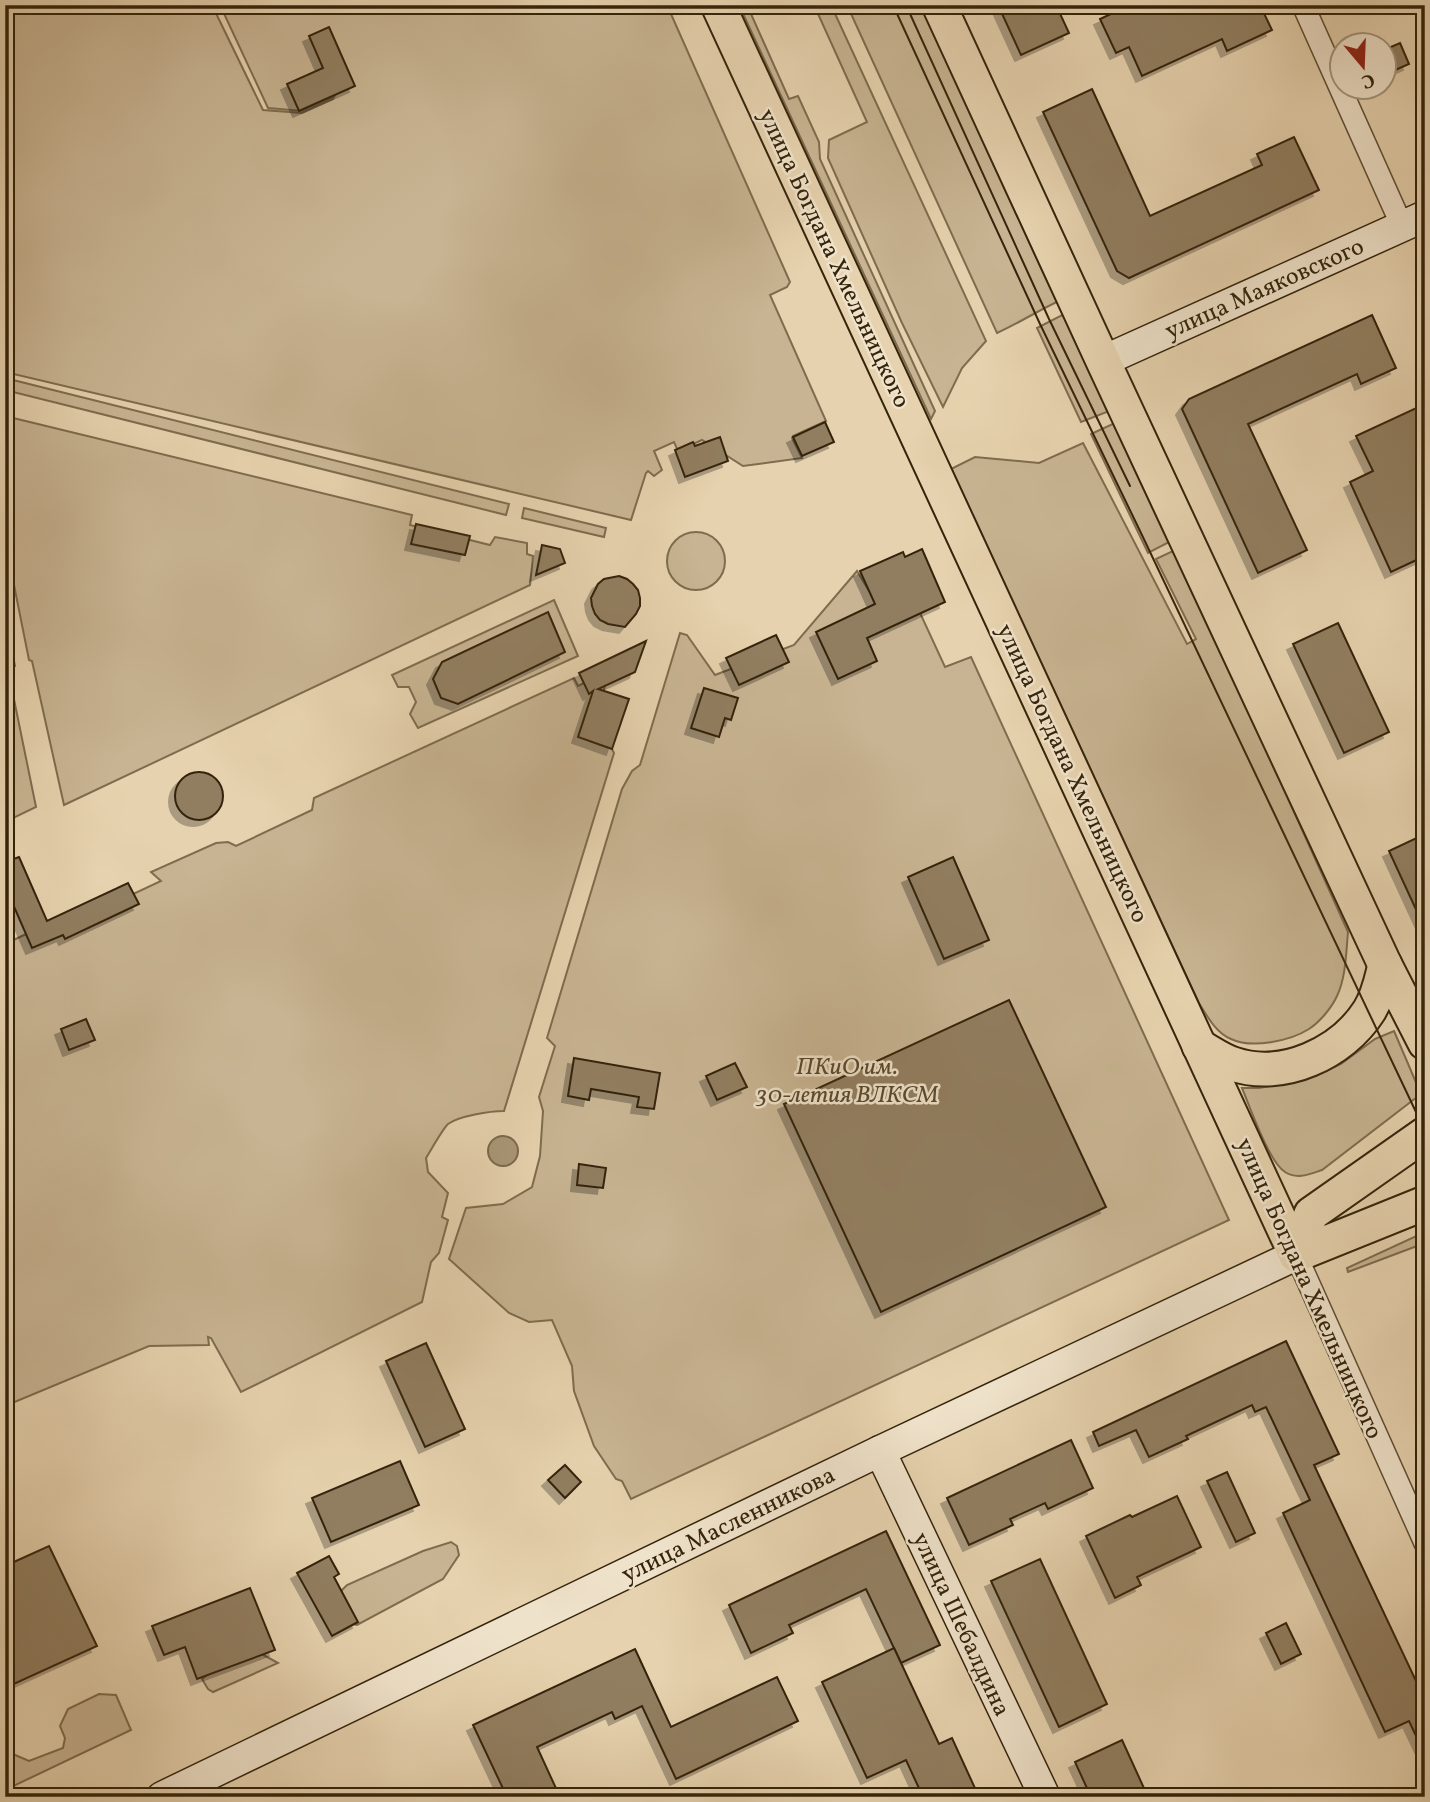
<svg xmlns="http://www.w3.org/2000/svg" width="1430" height="1802" font-family="Vollkorn,serif">
  <style>
    .green { fill: #c8b492; stroke: #7e6c4e; stroke-width: 2 }
    .water { fill: #a99777; stroke: #7a694c; stroke-width: 2 }
    .building { fill: #917e60; stroke: #34240b; stroke-width: 2; filter: url(#shadow) }
    .lines { fill: none; stroke-linecap: round; stroke-linejoin: round }
    .minor-casing { stroke: #605034; stroke-width: 24 }
    .secondary-casing { stroke: #34240b; stroke-width: 33 }
    .primary-casing { stroke: #34240b; stroke-width: 37 }
    .minor { stroke: #efe2ca; stroke-width: 21 }
    .secondary { stroke: #efe2ca; stroke-width: 30 }
    .primary { stroke: #e6d2ae; stroke-width: 33 }
    .tram { stroke: #34240b; stroke-width: 2 }
    .labels { text-anchor: middle; stroke-width: 5; stroke-linejoin: round; paint-order: stroke }
    .street-label { font-size: 24px; fill: #34240b; stroke: #efe2ca }
    .park-label { font-size: 24px; font-style: italic; fill: #59482d; stroke: #efe2ca }
  </style>
  <defs>
    <filter id="shadow"><feDropShadow dx="-6" dy="6" stdDeviation="0" flood-color="#0004"/></filter>
  </defs>
  <rect width="100%" height="100%" fill="#e6d2ae"/>
  <filter id="stains"><feTurbulence type="fractalNoise" baseFrequency=".00286" numOctaves="4"/><feColorMatrix values="0 0 0 0 .2 0 0 0 0 .09 0 0 0 0 .02 0 0 0 .5 -.17"/></filter>
  <radialGradient id="worn" r=".72"><stop offset=".6" stop-color="#630" stop-opacity="0"/><stop offset="1" stop-color="#630" stop-opacity=".3"/></radialGradient>
  <g class="green">
    <path d="M5,5H212L263,110L302,113L333,99L334,97L303,111L268,108L220,5H667L790,282L787,287L770,295L826,421L793,436L792,438L802,458L743,466L702,440L678,451L674,442L654,451L662,470L654,476L648,471L646,473L631,520L5,372Z"/>
    <path d="M739,5H747L789,99L798,96L819,142L820,159L935,411L931,419Z"/>
    <path d="M814,5H831L986,341L962,368L943,407L902,323L828,158L829,140L867,122Z"/>
    <path d="M847,5H920L1061,300C1039,310 1019,323 997,333Z"/>
    <path d="M1066,313L1112,410L1081,422L1037,328Z"/>
    <path d="M5,378L509,504L506,515L5,390Z"/>
    <path d="M5,416L412,515L410,525L490,545L495,537L527,543V554L533,556L530,585L64,805L32,661L29,660L5,540Z"/>
    <path d="M1117,422L1175,539L1148,553L1091,434Z"/>
    <path d="M1083,443L1187,644L1196,639L1156,559L1175,550L1233,676L1348,932C1346,953 1346,977 1337,996C1332,1007 1320,1022 1309,1029C1290,1041 1252,1049 1231,1039C1216,1033 1207,1016 1199,1003L951,469L975,457L1039,463Z"/>
    <path d="M524,508L606,528L604,537L522,518Z"/>
    <circle cx="696" cy="561" r="29"/>
    <path d="M857,571L869,591L903,576L945,667L971,657L1229,1220L631,1499L622,1481L616,1479L594,1446L574,1391L572,1366L552,1320L529,1322L509,1313L449,1259L466,1208L503,1204L532,1187L540,1156L543,1111L539,1097L555,1046L547,1038L622,789L632,771L640,765L680,633L687,635L715,675L794,645Z"/>
    <path d="M554,600L578,656L418,728L410,714L416,702L409,687H398L392,675Z"/>
    <path d="M5,616L15,666L8,670L36,807L5,822Z"/>
    <path d="M609,671L590,741L612,749L614,753L504,1111C490,1111 459,1116 448,1124C442,1130 431,1150 426,1158L428,1172L448,1193L442,1217L448,1220L439,1253L431,1262L422,1302L241,1392L211,1338L208,1337L209,1345L149,1346L5,1406V944L41,927L48,934L161,881L151,872L216,843L228,842L236,846L312,810L314,798L574,678L578,686Z"/>
    <path d="M1394,1031L1421,1094L1322,1170C1310,1174 1297,1180 1285,1172C1269,1162 1250,1107 1242,1088H1259L1305,1080L1341,1064L1375,1039Z"/>
    <path d="M1425,1232V1243L1348,1272L1347,1268Z"/>
    <path d="M451,1542L457,1546L459,1555L443,1579L357,1625L348,1623L335,1597L347,1585L423,1551Z"/>
    <path d="M258,1652L278,1663L213,1692L208,1689L202,1679L214,1670Z"/>
    <path d="M99,1694L116,1695L131,1730L5,1790V1754L8,1752L29,1761L63,1748L65,1738L60,1726L68,1709Z"/>
  </g>
  <circle class="water" cx="503" cy="1151" r="15"/>
  <g class="building">
    <path d="M998,5H1056L1069,33L1021,55Z"/>
    <path d="M1130,5H1260L1272,30L1227,51L1222,39L1142,76L1129,47L1116,53L1100,19Z"/>
    <path d="M329,27L355,86L299,111L287,84L323,68L309,36Z"/>
    <path d="M1400,43L1409,64L1384,75V50Z"/>
    <path d="M1092,89L1150,216L1262,165L1257,154L1294,137L1319,190L1129,278L1117,271L1043,112Z"/>
    <path d="M1372,315L1396,368L1361,384L1357,374L1248,424L1307,550L1258,573L1182,409L1189,399Z"/>
    <path d="M1425,404V556L1391,572L1350,482L1373,471L1356,436Z"/>
    <path d="M825,422L834,442L802,456L793,437Z"/>
    <path d="M720,437L728,461L685,477L675,450L693,442L695,446Z"/>
    <path d="M416,524L470,536L465,555L411,544Z"/>
    <path d="M542,545L560,549L565,563L536,575Z"/>
    <path d="M922,549L945,602L867,638L877,661L838,679L816,632L875,604L860,571L903,552L905,557Z"/>
    <path d="M619,576L627,579L633,584L638,590L640,598V606L636,614L625,627L608,624L600,620L595,614L592,606L591,598L598,584L604,579Z"/>
    <path d="M548,612L565,652L458,704L441,698L433,679L442,662Z"/>
    <path d="M1338,623L1389,732L1344,753L1293,644Z"/>
    <path d="M776,635L789,662L739,685L726,658Z"/>
    <path d="M646,641L635,672L598,689L629,699L612,749L578,737L593,691L589,694L579,673Z"/>
    <path d="M704,688L738,698L731,720L725,718L719,737L691,728Z"/>
    <circle cx="199" cy="796" r="24"/>
    <path d="M1425,834V929L1389,851Z"/>
    <path d="M19,857L47,921L128,883L139,904L65,939L63,935L32,948L5,886V862Z"/>
    <path d="M953,857L989,940L944,959L908,877Z"/>
    <path d="M1009,1000L1106,1207L881,1312L784,1104Z"/>
    <path d="M86,1019L95,1040L69,1050L61,1029Z"/>
    <path d="M574,1058L660,1073L654,1109L637,1107L639,1097L591,1089L589,1100L568,1096Z"/>
    <path d="M735,1063L747,1087L717,1100L706,1076Z"/>
    <path d="M579,1164L606,1168L603,1188L577,1185Z"/>
    <path d="M1286,1341L1339,1454L1314,1465L1425,1700V1755L1409,1721L1385,1732L1283,1513L1310,1500L1266,1407L1255,1412L1252,1405L1186,1436L1188,1439L1149,1457L1136,1430L1099,1446L1093,1432Z"/>
    <path d="M426,1343L465,1429L425,1447L386,1361Z"/>
    <path d="M1071,1440L1093,1488L1048,1509L1045,1503L1010,1519L1013,1525L969,1545L947,1498Z"/>
    <path d="M400,1461L419,1505L331,1542L312,1498Z"/>
    <path d="M565,1465L581,1482L565,1498L548,1480Z"/>
    <path d="M1227,1472L1255,1533L1236,1542L1207,1481Z"/>
    <path d="M1177,1496L1201,1547L1137,1577L1141,1585L1115,1598L1086,1536L1130,1515L1132,1517Z"/>
    <path d="M886,1531L940,1645L901,1663L866,1589L789,1625L793,1633L751,1653L729,1605Z"/>
    <path d="M49,1546L97,1646L5,1688V1566Z"/>
    <path d="M329,1556L339,1574L334,1577L358,1622L332,1636L297,1573Z"/>
    <path d="M1040,1559L1107,1704L1059,1727L991,1581Z"/>
    <path d="M250,1588L275,1650L197,1679L185,1647L164,1655L152,1626Z"/>
    <path d="M1286,1623L1301,1654L1281,1664L1266,1633Z"/>
    <path d="M894,1648L939,1744L952,1738L979,1797H923L906,1760L867,1778L822,1682Z"/>
    <path d="M635,1649L671,1727L777,1677L798,1721L676,1779L642,1706L615,1719L612,1712L537,1747L560,1797H507L473,1725Z"/>
    <path d="M1122,1740L1148,1797H1091L1075,1762Z"/>
  </g>
  <g class="lines">
    <g class="minor-casing">
      <g id="minor">
        <path d="M1303,5L1402,226"/>
        <path d="M1296,1255L1425,1543"/>
      </g>
    </g>
    <g class="secondary-casing">
      <g id="secondary">
        <path d="M1103,361L1425,216"/>
        <path d="M880,1451L1045,1797"/>
        <path d="M162,1797L880,1451L1296,1255"/>
      </g>
    </g>
    <g class="primary-casing">
      <g id="primary">
        <path d="M718,5L1296,1255"/>
        <path d="M939,5L1103,361L1385,965L1425,1043"/>
        <path d="M1199,1046C1210,1052 1221,1060 1233,1064C1283,1081 1342,1053 1369,1011C1378,997 1381,981 1385,965"/>
        <path d="M1296,1255L1311,1214L1425,1134"/>
        <path d="M1296,1255L1425,1203"/>
      </g>
    </g>
    <use href="#minor" class="minor"/>
    <use href="#secondary" class="secondary"/>
    <use href="#primary" class="primary"/>
    <g class="tram">
      <path d="M893,5L1040,324L1141,533L1425,1131"/>
      <path d="M906,5L1049,319L1130,486"/>
    </g>
  </g>
  <g class="labels">
    <g class="street-label">
      <text transform="translate(835 258) rotate(65)" y="8">улица Богдана Хмельницкого</text>
      <text transform="translate(1264 288) rotate(-24)" y="8">улица Маяковского</text>
      <text transform="translate(1073 773) rotate(65)" y="8">улица Богдана Хмельницкого</text>
      <text transform="translate(1310 1288) rotate(66)" y="8">улица Богдана Хмельницкого</text>
      <text transform="translate(728 1524) rotate(-26)" y="8">улица Масленникова</text>
      <text transform="translate(962 1624) rotate(65)" y="8">улица Шебалдина</text>
    </g>
    <g class="park-label">
      <text x="847" y="1074">ПКиО им.<tspan x="847" dy="28">30-летия ВЛКСМ</tspan></text>
    </g>
  </g>
  <rect width="1430" height="1802" fill="none" stroke="#e6d2ae" stroke-width="28"/>
  <rect x="7" y="7" width="1416" height="1788" fill="none" stroke="#34240b" stroke-width="3.5"/>
  <rect x="14" y="14" width="1402" height="1774" fill="none" stroke="#34240b" stroke-width="2"/>
  <g transform="translate(1363 66) rotate(161)"><circle r="33" fill="#efe2ca" stroke="#a4967e" stroke-width="2"/>
  <path d="M0-5L12 26L0 18L-12 26Z" fill="#8f2418"/>
  <text y="-10" font-size="19" font-weight="bold" text-anchor="middle" fill="#34240b">С</text>
  </g>
  <rect width="100%" height="100%" filter="url(#stains)"/>
  <rect width="100%" height="100%" fill="url(#worn)"/>
</svg>
